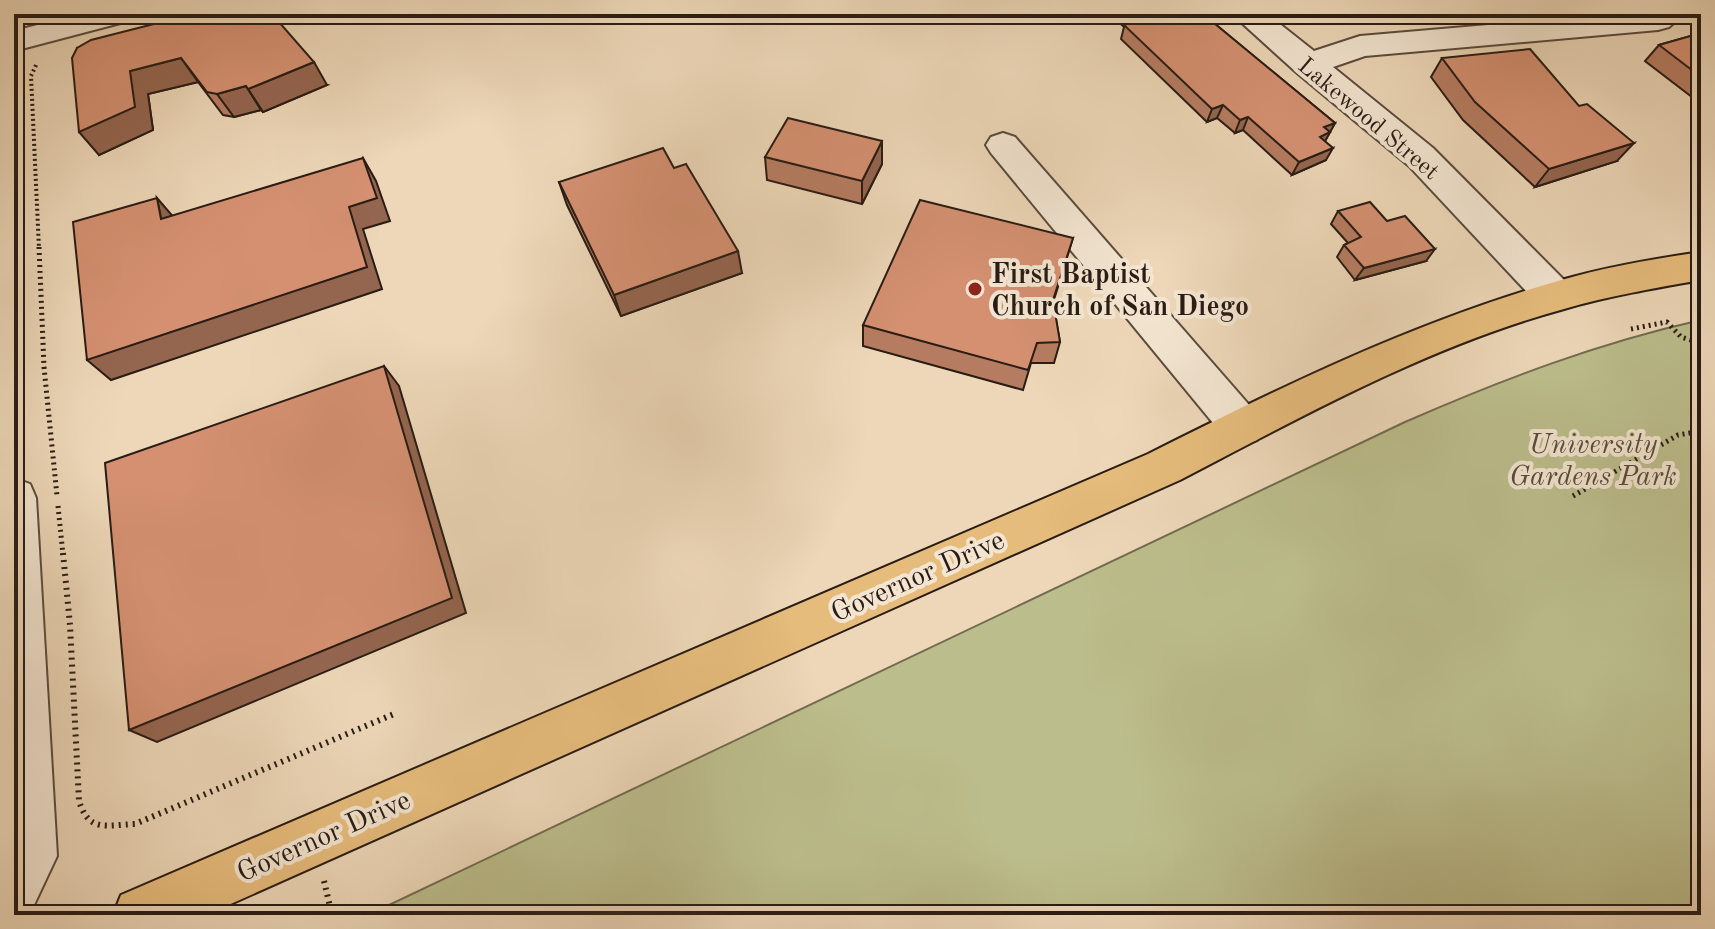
<svg xmlns="http://www.w3.org/2000/svg" width="1715" height="929" font-family="'Old Standard TT',serif">
  <style>
    .green { fill: #bcbd8c; stroke: #726c50; stroke-width: 2 }
    .lines { fill: none; stroke-linecap: round; stroke-linejoin: round }
    .minor-casing { stroke: #5a4b3d; stroke-width: 4 }
    .major-casing { stroke: #291c14; stroke-width: 4 }
    .path-far2 { stroke: #291c14; stroke-width: 4; stroke-dasharray: 2 3; stroke-linecap: butt }
    .path-far1 { stroke: #291c14; stroke-width: 5; stroke-dasharray: 2 4; stroke-linecap: butt }
    .path { stroke: #291c14; stroke-width: 6; stroke-dasharray: 2 5; stroke-linecap: butt }
    .minor { fill: #f3e5d1; fill-rule: evenodd }
    .major { fill: #e6bc7c; fill-rule: evenodd }
    .wall { fill: #b67c61; stroke: #291c14; stroke-width: 2 }
    .shaded-wall { fill: #94654f; stroke: #291c14; stroke-width: 2 }
    .building { fill: #d49071; stroke: #291c14; stroke-width: 2 }
    .poi-dot { fill: #8f2418; stroke: #f3e5d1; stroke-width: 3 }
    .labels { text-anchor: middle; stroke-width: 8; stroke-linejoin: round; paint-order: stroke }
    .far-street-label { font-size: 24px; fill: #291c14; stroke: #f3e5d1 }
    .poi-label { font-size: 28px; font-weight: bold; fill: #291c14; stroke: #f3e5d1; text-anchor: start }
    .park-label { font-size: 28px; font-style: italic; fill: #554c38; stroke: #f3e5d1 }
    .street-label { font-size: 28px; fill: #291c14; stroke: #f3e5d1 }
  </style>
  <rect width="100%" height="100%" fill="#edd7b8"/>
  <filter id="stains"><feTurbulence type="fractalNoise" baseFrequency=".0025" numOctaves="4"/><feColorMatrix values="0 0 0 0 .2 0 0 0 0 .09 0 0 0 0 .02 0 0 0 .5 -.17"/></filter>
  <radialGradient id="worn" r=".72"><stop offset=".6" stop-color="#630" stop-opacity="0"/><stop offset="1" stop-color="#630" stop-opacity=".3"/></radialGradient>
  <path class="green" d="M1701,320V915H368L1405,422C1501,380 1598,343 1701,320Z"/>
  <g class="lines">
    <g class="minor-casing">
      <g id="minor">
        <path d="M80,14H133L128,21L14,51V31Z"/>
        <path d="M1232,14H1267L1314,51L1360,36L1616,14H1684L1669,27L1658,30L1365,56L1333,67L1433,148L1568,284L1574,295L1568,306L1554,310L1540,306L1409,166L1296,72Z"/>
        <path d="M1003,133L1015,137L1257,414L1263,427L1257,440L1242,445L1227,440L991,153L986,145L991,137Z"/>
        <path d="M14,478L30,484L36,498L57,856L34,905L14,913Z"/>
      </g>
    </g>
    <g class="major-casing">
      <path id="major" d="M1701,252V280C1655,288 1609,296 1564,309C1429,346 1303,416 1180,480L206,915H113L121,895L1148,454C1281,387 1414,322 1558,281C1605,267 1653,259 1701,252Z"/>
    </g>
    <g class="path-far2">
      <path d="M150,25L191,14"/>
      <path d="M36,65L31,76L39,249"/>
    </g>
    <g class="path-far1">
      <path d="M39,247L44,367L57,496"/>
      <path d="M1631,329L1667,322L1681,337L1701,343"/>
      <path d="M1573,496L1678,435L1701,431"/>
      <path d="M58,506L63,555"/>
    </g>
    <g class="path">
      <path d="M63,553L70,625L79,801C89,833 106,825 135,824L394,714"/>
      <path d="M324,881L332,915"/>
    </g>
    <use href="#minor" class="minor"/>
    <use href="#major" class="major"/>
  </g>
  <g class="wall">
    <path d="M1110,14H1203L1335,123L1325,141L1326,160L1292,175L1243,130L1235,133L1217,118L1207,122L1121,39L1124,27Z"/>
    <path d="M1701,33V104L1645,61L1659,45Z"/>
    <path d="M77,48L327,85L263,112L261,110L234,117L223,115L198,82L148,94L153,130L99,155Z"/>
    <path d="M1442,58L1617,161L1535,187L1463,120L1431,77Z"/>
    <path d="M882,141V164L862,204L767,180L765,157Z"/>
    <path d="M674,168L742,273L621,316L567,205L559,182Z"/>
    <path d="M1338,211L1426,261L1355,280L1337,257L1344,245L1348,243L1331,224Z"/>
    <path d="M1073,238L1053,303L1060,342L1054,363H1031L1023,390L863,346V325Z"/>
  </g>
  <g class="shaded-wall">
    <path d="M181,58L198,82L148,94L153,130L99,155L79,132L130,71Z"/>
    <path d="M314,62L327,85L263,112L248,89Z"/>
    <path d="M246,86L261,110L234,117L217,94Z"/>
    <path d="M1223,105L1217,118L1207,122L1212,109Z"/>
    <path d="M1248,117L1243,130L1235,133L1240,120Z"/>
    <path d="M1335,123L1323,145L1313,149L1324,127Z"/>
    <path d="M882,141V164L862,204V181Z"/>
    <path d="M1634,143L1617,161L1535,187L1549,169Z"/>
    <path d="M1333,148L1326,160L1292,175L1299,162Z"/>
    <path d="M363,158L376,181L390,221L363,229L382,289L111,380L87,360L349,207Z"/>
    <path d="M157,198L176,220L161,219Z"/>
    <path d="M1435,249L1426,261L1355,280L1364,268Z"/>
    <path d="M738,251L742,273L621,316L614,295Z"/>
    <path d="M384,366L399,386L466,613L157,742L129,730Z"/>
  </g>
  <g class="building">
    <path d="M193,14H272L314,62L248,89L246,86L217,94L207,92L181,58L130,71L135,107L79,132L72,58L77,48L91,40Z"/>
    <path d="M1127,14H1203L1335,123L1324,127L1330,132L1320,137L1333,148L1299,162L1248,117L1240,120L1223,105L1212,109L1124,25L1136,21Z"/>
    <path d="M1701,33V77L1659,45Z"/>
    <path d="M1530,49L1579,106L1587,104L1634,143L1549,169L1475,102L1442,58Z"/>
    <path d="M788,118L882,141L862,181L765,157Z"/>
    <path d="M663,148L674,168L686,164L738,251L614,295L559,182Z"/>
    <path d="M363,158L377,198L349,207L367,267L87,360L73,222L157,198L161,219Z"/>
    <path d="M920,200L1073,238L1053,300L1060,342L1037,343L1028,370L863,325Z"/>
    <path d="M1370,202L1387,221L1405,216L1435,249L1364,268L1344,245L1361,237L1338,211Z"/>
    <path d="M384,366L452,598L129,730L105,463Z"/>
  </g>
  <circle class="poi-dot" cx="975" cy="289" r="8"/>
  <g class="labels">
    <g class="far-street-label">
      <text transform="translate(1369 118) rotate(40)" y="8">Lakewood Street</text>
    </g>
    <g class="poi-label">
      <text x="991" y="283">First Baptist<tspan x="991" dy="32">Church of San Diego</tspan></text>
    </g>
    <g class="park-label">
      <text x="1593" y="453">University<tspan x="1593" dy="32">Gardens Park</tspan></text>
    </g>
    <g class="street-label">
      <text transform="translate(917 575) rotate(-24)" y="10">Governor Drive</text>
      <text transform="translate(323 835) rotate(-24)" y="10">Governor Drive</text>
    </g>
  </g>
  <rect width="1715" height="929" fill="none" stroke="#edd7b8" stroke-width="48"/>
  <rect x="16" y="16" width="1683" height="897" fill="none" stroke="#291c14" stroke-width="4"/>
  <rect x="24" y="24" width="1667" height="881" fill="none" stroke="#291c14" stroke-width="2"/>
  <rect width="100%" height="100%" filter="url(#stains)"/>
  <rect width="100%" height="100%" fill="url(#worn)"/>
</svg>
